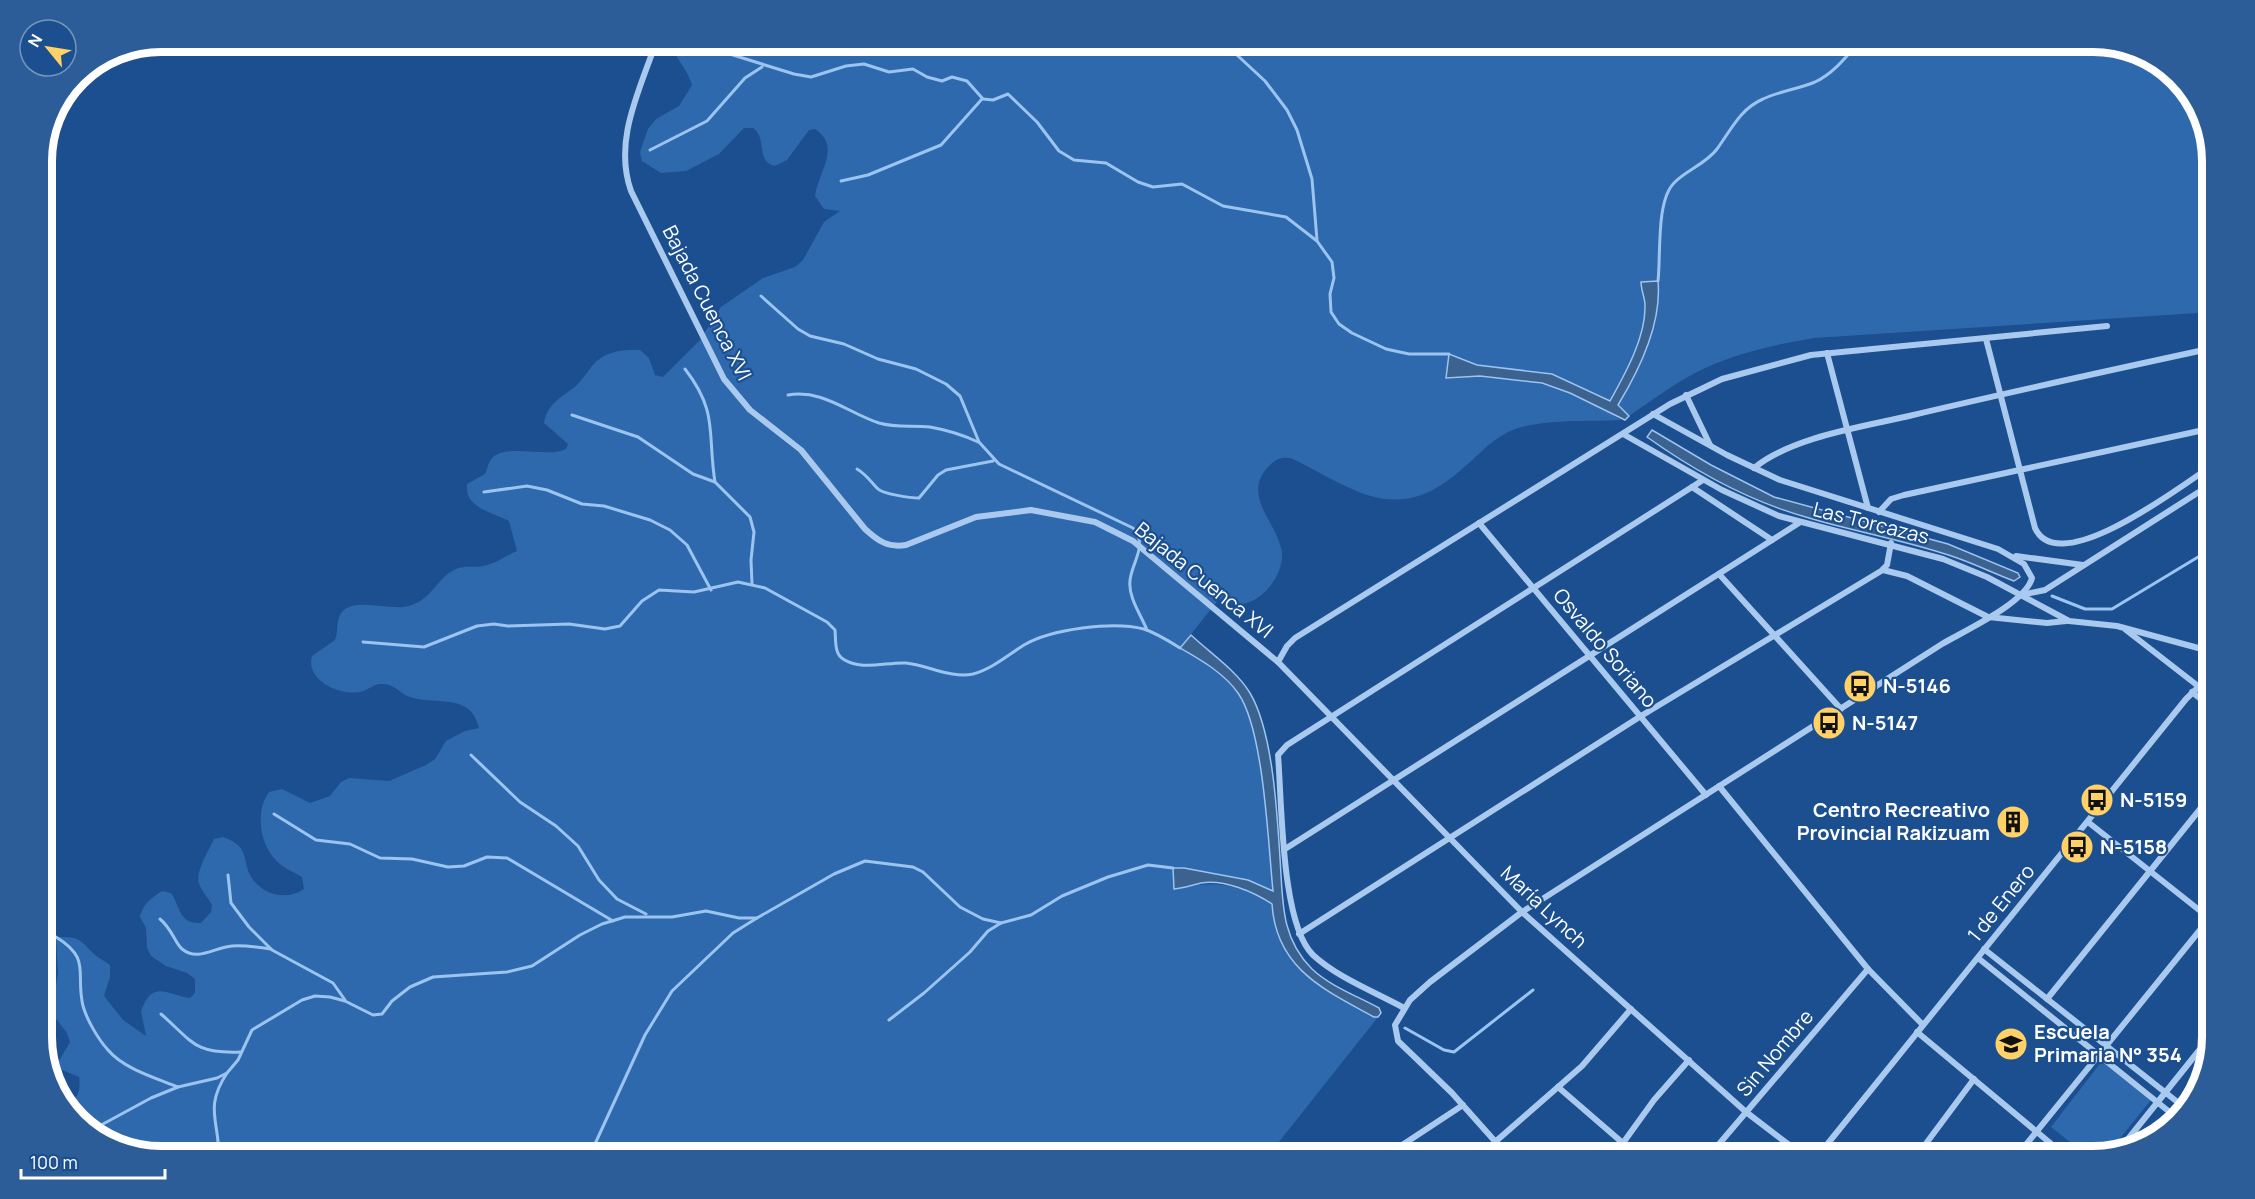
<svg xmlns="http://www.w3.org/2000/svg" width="2255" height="1199" font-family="Manrope,sans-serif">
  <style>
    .green { fill: #2e69ad }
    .water { fill: #3c6290; stroke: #9cc4f0; stroke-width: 1.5 }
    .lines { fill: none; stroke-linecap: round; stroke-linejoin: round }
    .stream { stroke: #9cc4f0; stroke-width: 3 }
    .street { stroke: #a9c9ee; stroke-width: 6 }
    .labels { text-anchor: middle; stroke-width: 4.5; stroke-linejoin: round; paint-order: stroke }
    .street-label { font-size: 20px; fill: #fff; stroke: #1b4f8f }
    .poi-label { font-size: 20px; font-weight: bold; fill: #fff; stroke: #1b4f8f; text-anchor: start }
    .rim { fill: none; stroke: #fff; stroke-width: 8 }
  </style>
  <rect width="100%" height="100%" fill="#1b4f8f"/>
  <g class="green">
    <path d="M670,42H2093L2146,55L2193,96L2213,154V312L1814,338C1773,345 1731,354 1695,373C1672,385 1651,401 1629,416L1618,405L1647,344L1659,291L1641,282C1641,290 1645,297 1645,305C1646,337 1624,374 1610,401L1552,374L1477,365L1449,354L1446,378C1458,379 1470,376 1483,376C1538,379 1574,390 1621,420C1589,422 1538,418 1508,432C1488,442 1473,461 1455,475C1394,525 1352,488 1293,459C1282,456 1276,459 1268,467C1242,495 1275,521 1281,548C1287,570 1265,601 1242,604C1235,604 1226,601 1219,599L1180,648C1201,660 1224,673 1238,693C1265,730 1268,844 1273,892L1248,880L1184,868V888C1215,879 1245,887 1272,904C1276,969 1325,989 1374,1017H1378L1267,1157H322L319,1150C297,1139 282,1140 264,1157H162L109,1144L65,1106C78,1100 81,1091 79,1077L60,1069L59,1061L70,1042L67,1033L54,1016L53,1006L58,973L56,937C80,937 78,938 94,954C98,958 105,961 110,965V977L104,996L123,1020L146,1036L141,1011C153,979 166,995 190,998L195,993V979L187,973L166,966L151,956L147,948L146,928L140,917C142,905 152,897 162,891L171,893C181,907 178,924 201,923L211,912L212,905C208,898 202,891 199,884C195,872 209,850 214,839L223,837C229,839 235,842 239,846C246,853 245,864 249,873C259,894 285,902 304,889L302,877C296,873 288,870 281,865C260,849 254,813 269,792L282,789L310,803L330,796L341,782L349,778L389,781L426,765L435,759L446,741L465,731L479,728C471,692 437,706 410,697C399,693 394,683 381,684C373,684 367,691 360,692C339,696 305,680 312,656L335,640C339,631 335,617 344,610C360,598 390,611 409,606C434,598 436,578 456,569C465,565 473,568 483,566C496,564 505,556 517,551L509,521C492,512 464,508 467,484L485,474C487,470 488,464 490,461C501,441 549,459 566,449L568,444L544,423C547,403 563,397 577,385C583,379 587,372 592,366C603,352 623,349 640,350L649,358L655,375L663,377L700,340L721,307L763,278L795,267L803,260L824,222L840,211L824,209L815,196C818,172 842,147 815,129L809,130L787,160L775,166C755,161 768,139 753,128H744L719,154L686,171L661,173L642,161L640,152L648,129L656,119L679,106L692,85C687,68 675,58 670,42Z"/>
    <path d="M2102,1061L2151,1100L2108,1153L2089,1157L2051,1127Z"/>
  </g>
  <g class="water">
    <path d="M1658,281C1662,323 1640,369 1618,405L1629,416L1625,420L1570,393L1542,383L1480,376L1446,378L1449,354L1477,365L1552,374L1610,401C1625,374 1646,337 1645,305C1645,298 1641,290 1641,282Z"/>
    <path d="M1652,430L1711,465L1774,497L1948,544L2018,573L2020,577L2014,581C1990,572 1967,560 1942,553C1898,539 1853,531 1809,518C1751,502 1696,472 1647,437Z"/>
    <path d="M1191,635C1210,653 1236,670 1250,693C1273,732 1277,812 1280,858C1283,900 1280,937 1312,969C1330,986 1357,996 1379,1008L1381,1013L1378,1017H1374C1325,990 1276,969 1272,904C1254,892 1224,879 1201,883C1192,885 1184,888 1174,889L1173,868H1184L1248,880L1273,891C1268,843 1264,730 1238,693C1224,673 1201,660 1180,648Z"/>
  </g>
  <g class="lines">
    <g class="stream">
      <path d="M691,42L794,74L811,77L846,66L864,64L889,72L913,69L927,77L942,81L952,77L967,81L983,99L993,100L1008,94L1037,122L1059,151L1074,160L1106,163L1138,182L1153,187L1182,184L1223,206L1286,217L1317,241L1332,262L1334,278L1330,294L1331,312L1339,324L1352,333L1386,349L1409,354H1449"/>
      <path d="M1223,42L1265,81L1287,110L1297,130L1312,179L1317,240"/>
      <path d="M650,150L707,121L745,78L762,67"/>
      <path d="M841,181L868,175L941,145L982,99"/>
      <path d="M1658,281C1661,255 1656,201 1674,183C1686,170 1706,164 1717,149C1731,130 1740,109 1763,99C1780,91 1798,89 1815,82C1833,74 1847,56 1859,42"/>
      <path d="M761,296L798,329L810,336L844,344L878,359L916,369L946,384L960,396L979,442L999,464L1133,528C1149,545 1131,563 1130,581C1128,597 1141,615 1147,630"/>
      <path d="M685,369C719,413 707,433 715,482L750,517L754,532L751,560L752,584"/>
      <path d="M788,395C823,389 848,413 879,423C896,428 913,425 930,427C947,430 963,435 978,442"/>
      <path d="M572,415L638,437L693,474L715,482"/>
      <path d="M857,469C867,475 871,482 878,489C883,494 911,498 919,498L938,475L946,470L993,461"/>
      <path d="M484,492L527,486L547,490L582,504L604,506L650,520L670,530L687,545L711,590"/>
      <path d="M2052,596L2085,609H2112L2213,548"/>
      <path d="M363,642L424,647L477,626L494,624L508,626L569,624L605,629L620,626L642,601L659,590L694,592L738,582L765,588L827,622L835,630C836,640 834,653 843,659C861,671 886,662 906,663C927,665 952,679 973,674C992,669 1008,655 1024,645C1051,629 1113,621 1144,629C1156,633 1169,641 1180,648"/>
      <path d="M471,755L520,802L556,826L578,846L599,880L617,899L646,914"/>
      <path d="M274,814L316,840L350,844L380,858L412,859L448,867L464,866L487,857L507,858L613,921"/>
      <path d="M228,875L231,903L249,927L272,950L333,983L345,1000"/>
      <path d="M160,919C172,929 175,943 182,949C198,962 215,947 232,946C245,945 258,947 271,949"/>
      <path d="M56,937C92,959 75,973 83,1006C87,1020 98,1039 108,1050C124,1069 156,1078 178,1087"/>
      <path d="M161,1014C193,1042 194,1054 241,1052"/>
      <path d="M889,1020L924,993L970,952L988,931L1001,923L1031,915L1062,896L1108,877L1148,865L1173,868"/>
      <path d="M1405,1028L1444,1050L1454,1052L1533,990"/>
      <path d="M92,1130L151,1098L178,1087L217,1078L227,1073L238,1060L252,1030L302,1000L315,996L330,997L345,1001L373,1015L382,1014L392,1001L410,987L433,977L507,972L532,966L580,935L602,924L625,917H672L706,911L739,918H757L834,874L865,861L913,867L923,872L960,907L983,919L1001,923"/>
      <path d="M219,1157C219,1120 204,1108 227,1073"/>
      <path d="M589,1157L645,1035L672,991L733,933L757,918"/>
    </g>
    <g class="street">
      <path d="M656,42C640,90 613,140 631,191L724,379L750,410L801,450L865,529C878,541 888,548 906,545L976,517L1031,510L1095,522L1133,541L1278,662L1522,912L1746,1112L1805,1157"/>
      <path d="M1986,339L2035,528C2059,581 2185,483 2213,465"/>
      <path d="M1827,353L1868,508"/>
      <path d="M1686,395L1710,445"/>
      <path d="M1623,434L1722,490L1779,516L1943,559L1987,577L2069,621L2117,626L2213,652"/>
      <path d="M1754,468C1792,437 1861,427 1909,416C2010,392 2111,370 2213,348"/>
      <path d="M1692,487L1772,540"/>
      <path d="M1879,512L1891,499L1904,495L2213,428"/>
      <path d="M1479,523L1706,795"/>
      <path d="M2016,556L2083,565"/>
      <path d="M1883,570L1907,576L1988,617L2047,623L2066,621"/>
      <path d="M1719,574L1841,709"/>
      <path d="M2021,595L2045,590L2213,483"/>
      <path d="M2126,630L2198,686"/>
      <path d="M1278,662L1287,646L1295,638L1670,404L1722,379L1811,355L2107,326"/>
      <path d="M2192,692L2213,709"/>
      <path d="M1719,786L1868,969L1923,1025"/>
      <path d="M2088,822L2213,921"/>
      <path d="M1285,849L1799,523"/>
      <path d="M1299,934L1641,716L1881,571L1887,565L1891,543"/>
      <path d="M1984,949L2185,1108"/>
      <path d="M1978,958L2177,1118"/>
      <path d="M2047,999L2213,793"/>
      <path d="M1404,1008C1375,992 1338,978 1313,955C1281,924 1282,803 1278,755L1287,745L1703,480"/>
      <path d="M1917,1032L2067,1157"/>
      <path d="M1558,1087L1639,1157"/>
      <path d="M1495,1142L1582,1066L1631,1009"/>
      <path d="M1623,1143L1654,1100L1689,1060"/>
      <path d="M2120,1149L2213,1033"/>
      <path d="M1384,1157L1463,1105"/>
      <path d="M1509,1157L1452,1093L1398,1041L1395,1025L1410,1000L1430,982L1522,912L1942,644C1964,631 2026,603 2032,578L2024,564L1998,549L1780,480L1727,455L1653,414"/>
      <path d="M1708,1157L1868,969"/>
      <path d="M1817,1157L2186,699L2213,673"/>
      <path d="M1916,1157L1974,1079"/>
      <path d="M2016,1157L2213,914"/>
    </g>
  </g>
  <defs>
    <g id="bus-disc" transform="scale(1.725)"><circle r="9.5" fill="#ffd166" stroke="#1b4f8f"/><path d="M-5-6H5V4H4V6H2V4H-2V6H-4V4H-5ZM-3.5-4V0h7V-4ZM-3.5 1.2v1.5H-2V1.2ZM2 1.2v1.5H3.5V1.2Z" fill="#111"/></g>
    <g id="building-disc" transform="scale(1.725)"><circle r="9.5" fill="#ffd166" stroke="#1b4f8f"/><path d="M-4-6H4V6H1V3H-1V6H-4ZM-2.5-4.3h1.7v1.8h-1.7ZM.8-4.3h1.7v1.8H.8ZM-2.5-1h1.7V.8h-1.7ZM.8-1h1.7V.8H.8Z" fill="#111"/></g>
    <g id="school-disc" transform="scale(1.725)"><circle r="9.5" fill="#ffd166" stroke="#1b4f8f"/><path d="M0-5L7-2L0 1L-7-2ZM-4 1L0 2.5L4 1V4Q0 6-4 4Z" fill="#111"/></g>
  </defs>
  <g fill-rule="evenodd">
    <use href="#bus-disc" x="1860" y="686"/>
    <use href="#bus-disc" x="1829" y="723"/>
    <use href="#bus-disc" x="2097" y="800"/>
    <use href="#building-disc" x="2013" y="822"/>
    <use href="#bus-disc" x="2077" y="847"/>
    <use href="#school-disc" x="2011" y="1044"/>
  </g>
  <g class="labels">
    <g class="street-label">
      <text transform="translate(707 303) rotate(63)" y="7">Bajada Cuenca XVI</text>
      <text transform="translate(1871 523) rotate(14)" y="7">Las Torcazas</text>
      <text transform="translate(1204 580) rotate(39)" y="7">Bajada Cuenca XVI</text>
      <text transform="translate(1605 648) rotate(50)" y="7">Osvaldo Soriano</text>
      <text transform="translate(2001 903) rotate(-51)" y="7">1 de Enero</text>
      <text transform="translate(1544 907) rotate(43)" y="7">María Lynch</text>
      <text transform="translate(1775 1053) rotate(-50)" y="7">Sin Nombre</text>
    </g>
    <g class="poi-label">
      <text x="1883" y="693">N-5146</text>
      <text x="1852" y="730">N-5147</text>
      <text x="2120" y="807">N-5159</text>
      <text x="1990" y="817" text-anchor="end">Centro Recreativo<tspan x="1990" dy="23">Provincial Rakizuam</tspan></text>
      <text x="2100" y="854">N-5158</text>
      <text x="2034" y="1039">Escuela<tspan x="2034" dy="23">Primaria N° 354</tspan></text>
    </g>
  </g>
  <path d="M0 0H2255V1199H0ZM161 52H2093A109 109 0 0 1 2202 161V1037A109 109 0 0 1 2093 1146H161A109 109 0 0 1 52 1037V161A109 109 0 0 1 161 52Z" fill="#2d5d98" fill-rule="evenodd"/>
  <path class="rim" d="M161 52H2093A109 109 0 0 1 2202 161V1037A109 109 0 0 1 2093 1146H161A109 109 0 0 1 52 1037V161A109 109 0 0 1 161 52Z"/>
  <g transform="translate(48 48) rotate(300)"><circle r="28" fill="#1b4f8f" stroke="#7695bc" stroke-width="1.5"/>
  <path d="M0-4.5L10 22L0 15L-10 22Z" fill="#ffd166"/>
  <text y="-9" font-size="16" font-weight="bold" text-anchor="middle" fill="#ffffff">N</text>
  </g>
  <path d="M21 1169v9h144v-9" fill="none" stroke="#ffffff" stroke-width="3"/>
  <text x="30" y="1169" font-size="18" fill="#ffffff" stroke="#1b4f8f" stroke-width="4.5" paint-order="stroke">100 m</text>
</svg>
